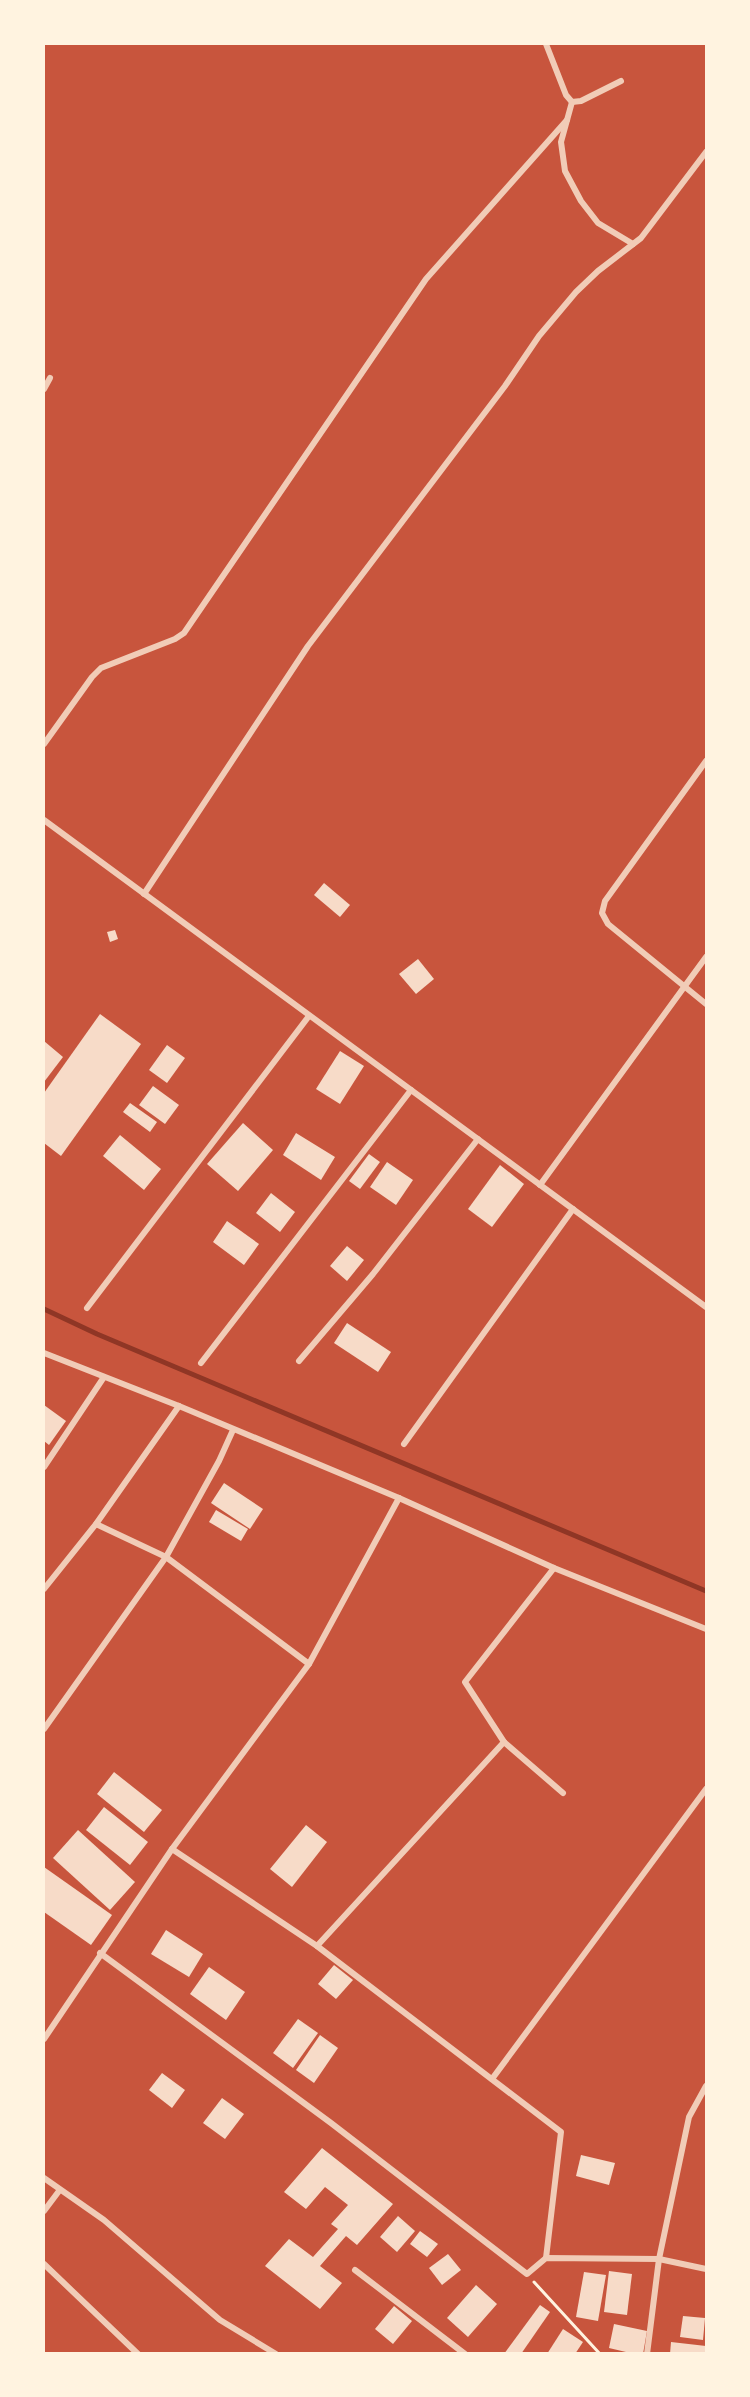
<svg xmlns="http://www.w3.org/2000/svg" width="750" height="2397" font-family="Roboto,sans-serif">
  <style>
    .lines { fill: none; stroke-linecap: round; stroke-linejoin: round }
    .stream { stroke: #8f3625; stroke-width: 5 }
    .building { fill: #f7dbc8 }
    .path { stroke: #fff3e0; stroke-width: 3 }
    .minor { stroke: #f1ccb7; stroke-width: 6 }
  </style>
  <rect width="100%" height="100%" fill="#c8553d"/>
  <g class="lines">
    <path class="stream" d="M44,1309L97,1334L706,1591"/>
  </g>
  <g class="building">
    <path d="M324,883L350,905L340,917L314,895Z"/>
    <path d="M115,930L118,939L110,942L107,932Z"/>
    <path d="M418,959L434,979L416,994L399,974Z"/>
    <path d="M100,1014L141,1044L61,1156L44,1143V1093Z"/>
    <path d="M44,1041L63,1057L44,1082Z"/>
    <path d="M167,1045L185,1058L167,1083L149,1070Z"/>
    <path d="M340,1051L364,1066L340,1104L316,1089Z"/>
    <path d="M153,1086L179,1105L165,1124L139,1105Z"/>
    <path d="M130,1103L157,1122L150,1132L123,1112Z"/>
    <path d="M243,1123L273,1150L238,1191L207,1164Z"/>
    <path d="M296,1133L335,1157L321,1180L283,1155Z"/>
    <path d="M120,1135L161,1169L144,1190L103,1156Z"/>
    <path d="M369,1154L380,1162L360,1189L349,1181Z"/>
    <path d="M387,1162L413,1180L396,1205L370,1187Z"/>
    <path d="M500,1165L524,1184L492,1227L468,1209Z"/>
    <path d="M271,1193L295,1212L280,1232L256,1213Z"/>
    <path d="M227,1221L259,1244L244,1265L213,1242Z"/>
    <path d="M347,1246L364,1260L347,1281L330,1266Z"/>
    <path d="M347,1323L391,1352L378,1372L334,1343Z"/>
    <path d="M44,1405L66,1421L49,1445L44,1441Z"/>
    <path d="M224,1483L263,1509L250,1529L211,1503Z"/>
    <path d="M216,1510L248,1529L241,1541L209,1522Z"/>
    <path d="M114,1772L162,1810L144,1832L97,1794Z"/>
    <path d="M104,1807L148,1842L130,1865L86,1830Z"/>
    <path d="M306,1825L327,1842L292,1887L270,1869Z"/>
    <path d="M78,1830L135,1882L110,1910L53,1858Z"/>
    <path d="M44,1867L112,1915L91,1945L44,1912Z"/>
    <path d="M166,1930L203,1954L189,1977L151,1954Z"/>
    <path d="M334,1965L353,1980L336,1999L318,1984Z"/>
    <path d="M209,1967L245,1992L226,2020L190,1994Z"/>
    <path d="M298,2019L318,2033L293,2068L273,2053Z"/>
    <path d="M320,2035L338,2048L314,2083L296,2070Z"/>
    <path d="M162,2073L185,2090L172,2108L149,2090Z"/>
    <path d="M222,2098L244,2114L225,2139L203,2123Z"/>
    <path d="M322,2148L393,2204L357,2245L346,2236L320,2266L342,2283L320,2309L265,2266L289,2239L313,2257L338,2229L331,2224L348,2205L325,2187L306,2209L284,2192Z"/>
    <path d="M581,2155L615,2163L609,2185L576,2176Z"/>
    <path d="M398,2216L415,2231L397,2252L380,2237Z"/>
    <path d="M420,2231L438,2244L427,2257L410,2244Z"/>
    <path d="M448,2254L461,2270L442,2285L429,2268Z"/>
    <path d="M609,2271L632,2274L627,2315L604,2312Z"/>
    <path d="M584,2272L606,2275L598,2321L576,2317Z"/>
    <path d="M476,2285L497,2304L468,2337L447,2318Z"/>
    <path d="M540,2305L550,2312L521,2354H504Z"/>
    <path d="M394,2306L412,2321L393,2344L375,2329Z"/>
    <path d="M683,2316L705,2318L703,2340L680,2337Z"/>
    <path d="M614,2324L647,2331L643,2354H626V2352L609,2348Z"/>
    <path d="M563,2329L583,2342L575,2354H547Z"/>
    <path d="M671,2342L706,2346V2354H670Z"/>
  </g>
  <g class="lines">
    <path class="path" d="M534,2282L600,2354"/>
    <g class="minor">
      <path d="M546,44L566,95L572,102"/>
      <path d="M572,102L561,142L565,171L581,201L598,223L633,244"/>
      <path d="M572,102L581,101L621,81"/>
      <path d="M44,389L50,378"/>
      <path d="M44,744L92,677L101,668L175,639L184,633L426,279L567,120"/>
      <path d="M706,761L605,901L602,913L608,924L706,1004"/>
      <path d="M44,820L706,1307"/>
      <path d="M144,894L308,646L505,386L539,336L576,292L598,271L641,238L706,152"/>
      <path d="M540,1185L706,957"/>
      <path d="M87,1308L309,1016"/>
      <path d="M44,1353L179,1406L399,1498L554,1568L706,1629"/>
      <path d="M299,1361L373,1274L478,1139"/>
      <path d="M201,1363L411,1090"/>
      <path d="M404,1444L573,1209"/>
      <path d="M44,1467L104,1377"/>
      <path d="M96,1524L166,1557L309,1664"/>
      <path d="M554,1568L465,1682L504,1742L563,1793"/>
      <path d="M44,1589L96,1524L179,1406"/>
      <path d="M44,1729L166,1557L219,1461L233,1430"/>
      <path d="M172,1849L317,1946L561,2132L546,2258"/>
      <path d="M317,1946L504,1742"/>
      <path d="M100,1953L331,2123L527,2274L546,2258L659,2259L706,2269"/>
      <path d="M44,2039L172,1849L309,1664L399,1498"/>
      <path d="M492,2079L706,1789"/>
      <path d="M44,2178L104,2220L220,2320L276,2354"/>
      <path d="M44,2211L59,2191"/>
      <path d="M44,2264L138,2354"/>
      <path d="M355,2270L465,2354"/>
      <path d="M647,2354L659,2259L689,2117L706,2086"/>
    </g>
  </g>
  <rect width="750" height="2397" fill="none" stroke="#fff3e0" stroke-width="90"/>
</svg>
